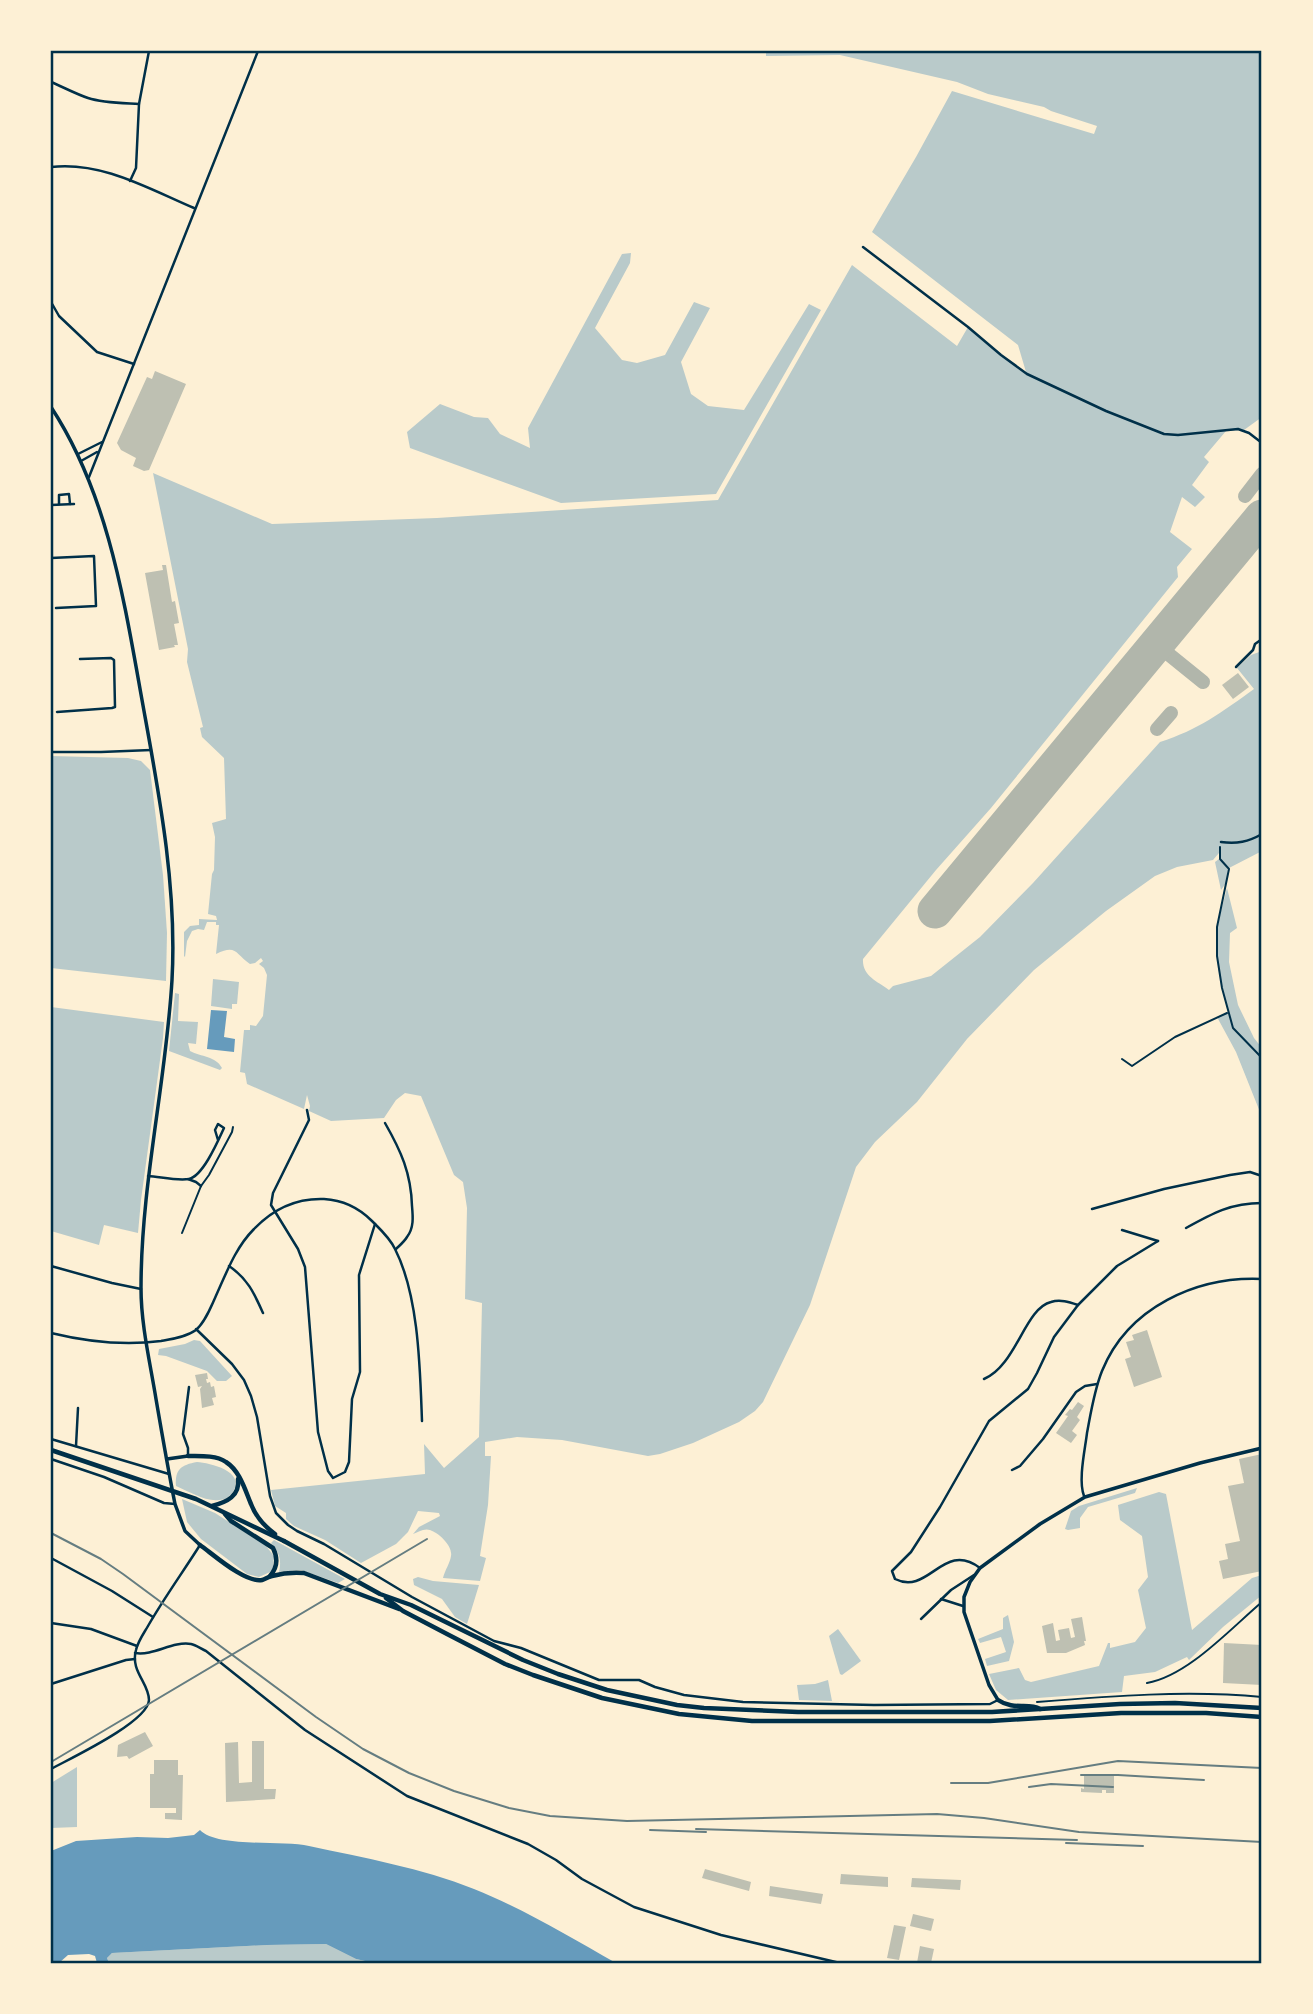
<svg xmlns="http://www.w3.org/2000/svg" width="1313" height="2014" font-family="'Archivo Narrow',sans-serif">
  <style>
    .green { fill: #b9caca }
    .water { fill: #669bbc }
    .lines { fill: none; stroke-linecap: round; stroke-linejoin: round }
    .taxiway { stroke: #b1b6ab; stroke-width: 14 }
    .runway { stroke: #b1b6ab; stroke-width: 35 }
    .building { fill: #bec0b2 }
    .path { stroke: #003049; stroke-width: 2 }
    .service { stroke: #003049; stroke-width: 2 }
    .minor { stroke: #003049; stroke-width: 2.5 }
    .tertiary { stroke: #003049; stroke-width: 3.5 }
    .primary { stroke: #003049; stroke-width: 4.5 }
    .trunk { stroke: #003049; stroke-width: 4.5 }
    .rail { stroke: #657d81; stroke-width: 2 }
    .neatline { fill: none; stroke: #003049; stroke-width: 2.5 }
  </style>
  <rect width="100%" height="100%" fill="#fdf0d5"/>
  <g class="green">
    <path d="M766,51H1262V417L1244,430L1226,431L1204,457L1209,462L1192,485L1205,497L1195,507L1182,497L1170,532L1192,549L1177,567L1178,577L991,808L936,870L863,959C862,976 877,981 889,990L893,986L931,976L980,937L1033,883L1160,742C1198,730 1222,712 1254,689L1237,668L1251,655L1262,651V851L1229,868L1224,864L1228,870L1226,883L1221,890L1215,862L1219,859V853L1213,860L1177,867L1155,876L1106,911L1034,970L967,1039L917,1102L875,1142L856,1167L810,1305L763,1402L755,1411L739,1422L693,1443L660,1454L648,1456L562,1440L517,1437L485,1442V1456H491L488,1505L480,1556L486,1558L480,1581L443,1578C445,1570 450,1563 451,1556C453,1546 439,1533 430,1530C424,1528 418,1532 413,1534L419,1527L440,1516L439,1513L418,1511L408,1532L396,1544L361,1563L325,1540L294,1526L286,1519V1513L275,1506L271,1490L425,1474L424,1444L444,1468L479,1437L482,1303L465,1299L467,1208L463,1182L454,1175L421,1096L405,1093L396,1100L384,1118L331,1121L309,1111L310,1106L307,1095L304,1109L247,1084L245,1073L240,1072L244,1030H250V1025L256,1026L263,1016L267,975L264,968L259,964L263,961L261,958L255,963L250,964C235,954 237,944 216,954L219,925H216V922H207L204,930L198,929L192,931L187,941L185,957L184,956V932L190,926L199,925V919L217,920L216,916L208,914L212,874L214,870L215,837L212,823L226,819L224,758L202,737L200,728L203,727L187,662L188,649L153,473L272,524L437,518L718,500L852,265L957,346L968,327L983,341L1026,372L1018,345L872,232L916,157L952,91L1094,134L1097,126L1051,111L1044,107L988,94L957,82L840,55L766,56Z"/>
    <path d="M631,253L630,263L595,328L622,360L637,363L665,355L694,302L710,308L681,362L691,394L708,406L744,410L809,304L821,310L716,494L561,503L410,448L407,432L440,404L474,417L488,418L500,434L530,448L528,428L622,254Z"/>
    <path d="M51,756L128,758L141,761L150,770L163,875L167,933L166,981L51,968Z"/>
    <path d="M1227,888L1237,928L1230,933L1229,962L1238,1005L1254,1038L1262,1048V1117L1236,1052L1217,1017L1228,1012C1221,985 1213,953 1218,925C1220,913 1224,900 1227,888Z"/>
    <path d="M213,979L239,982L237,1004H232V1009L211,1006Z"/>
    <path d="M175,993L179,994L178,1021L198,1022L196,1044L188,1043L190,1051C201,1057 216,1056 222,1068L220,1070L169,1051Z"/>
    <path d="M51,1007L164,1022L163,1038L141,1200L138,1233L104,1225L99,1245L51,1231Z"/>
    <path d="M194,1340L200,1341L232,1376L226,1381H217L207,1371L166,1356L158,1355L159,1349L185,1344Z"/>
    <path d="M197,1462C210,1463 246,1471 233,1492C229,1497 225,1500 219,1500C206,1502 188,1491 176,1486C175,1469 181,1465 197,1462Z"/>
    <path d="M1137,1488L1135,1493L1088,1507L1080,1518V1528L1068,1530L1065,1529L1071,1511L1079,1506Z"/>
    <path d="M1159,1492L1166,1494L1192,1630L1252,1578L1262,1575V1595L1223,1627L1189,1660L1187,1657L1155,1672L1124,1676L1122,1692L1008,1700L996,1690L989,1674L1019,1668L1025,1680L1031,1682L1099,1666L1108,1643H1110V1648L1135,1642L1146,1628L1138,1590L1148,1577L1142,1536L1120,1520L1118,1505Z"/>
    <path d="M182,1499L215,1513L266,1546L274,1556L273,1568L270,1572L259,1577L247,1574L201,1539L187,1522Z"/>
    <path d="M274,1540L345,1579L338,1583L301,1570L279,1572C282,1560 279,1552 271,1543Z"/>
    <path d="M418,1577L433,1581L479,1585L467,1624L455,1617L442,1599L414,1585L413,1579Z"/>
    <path d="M1008,1615L1014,1642L1009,1661L987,1666L985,1659L1006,1652L1001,1637L980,1643L978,1639L1003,1629V1618Z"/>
    <path d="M838,1629L861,1661L842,1675L840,1674L829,1636Z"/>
    <path d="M828,1680L832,1701L799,1700L797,1685L815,1684Z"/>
    <path d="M77,1767V1827L51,1828V1783Z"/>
    <path d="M326,1944L356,1959L374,1963H109L107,1958L112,1953L267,1945Z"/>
  </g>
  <g class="water">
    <path d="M211,1010L227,1011L224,1037L235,1039L234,1052L207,1049Z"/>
    <path d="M200,1830C217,1848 283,1840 309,1846C365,1858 421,1868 474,1889C524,1909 570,1937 616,1963H374L356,1959L326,1944L267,1945L112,1953L107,1958L109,1963H97L95,1956L89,1954L68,1955L59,1963H51V1851L76,1841L137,1837L168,1838L194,1835Z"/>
  </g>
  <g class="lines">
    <g class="taxiway">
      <path d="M1245,496L1262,474"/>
      <path d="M1250,517L1257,523"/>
      <path d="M1156,644L1203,682"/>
      <path d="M1157,729L1171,713"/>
    </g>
    <path class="runway" d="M935,911L1262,517"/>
  </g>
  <g class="building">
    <path d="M155,371L186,384L149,470L144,471L133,466L136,458L121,450L117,443L147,377L152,379Z"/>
    <path d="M162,565H166L172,602L175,601L179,623L174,624L178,645H174L175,647L159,650L145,573L163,570Z"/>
    <path d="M1238,673L1249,687L1233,699L1222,685Z"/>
    <path d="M1147,1330L1162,1377L1134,1387L1125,1359L1131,1357L1126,1342L1134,1340L1132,1335Z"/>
    <path d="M207,1373L208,1379H206L207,1383L210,1382L211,1387L214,1386L216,1397L212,1398L214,1405L202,1408L200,1389L202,1386L198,1387L195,1375Z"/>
    <path d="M1078,1402L1084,1406L1077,1417L1080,1420L1072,1431L1077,1435L1071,1443L1056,1433L1068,1416L1065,1415L1070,1409L1072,1410Z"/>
    <path d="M1262,1454V1571L1223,1579L1219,1561L1228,1559L1225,1544L1240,1541L1228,1486L1244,1483L1239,1459Z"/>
    <path d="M1082,1617L1086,1641H1084L1085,1645L1066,1653H1047L1042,1626L1053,1623L1056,1641L1060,1640L1058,1630L1069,1628L1071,1638L1075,1637L1071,1619Z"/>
    <path d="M1224,1643L1262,1645V1685L1223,1683Z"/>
    <path d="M145,1732L153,1746L129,1759L127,1756L117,1757L118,1745Z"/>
    <path d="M252,1741H264V1789H276L275,1799L226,1802L225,1743L238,1742L239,1783L252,1782Z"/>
    <path d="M154,1760H178V1775H183L182,1820L165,1819V1813H176V1808H150V1774H154Z"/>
    <path d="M1084,1775L1114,1776V1793H1106V1790H1102V1793L1081,1792V1788L1084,1789Z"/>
    <path d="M705,1869L751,1882L749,1891L702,1878Z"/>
    <path d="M841,1874L888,1877V1887L840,1884Z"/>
    <path d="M912,1878L961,1880L960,1890L911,1887Z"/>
    <path d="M770,1886L823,1894L821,1904L769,1896Z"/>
    <path d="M913,1914L934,1919L931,1931L910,1926Z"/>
    <path d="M894,1925L906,1927L899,1960L887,1958Z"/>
    <path d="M920,1946L934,1949L931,1963H917Z"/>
  </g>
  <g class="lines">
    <g class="path">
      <path d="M1220,847V859L1229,869L1217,927V956L1222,988L1233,1028L1262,1058"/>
      <path d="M1122,1059L1132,1066L1175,1037L1227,1013"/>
      <path d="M1037,1702C1111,1696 1187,1690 1262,1697"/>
    </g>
    <g class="service">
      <path d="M182,1233L201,1186L209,1175L232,1132L233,1127"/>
      <path d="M1147,1683C1188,1676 1231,1628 1262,1602"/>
    </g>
    <g class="minor">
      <path d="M51,82C63,87 76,94 88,98C103,103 122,103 139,104"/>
      <path d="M51,167C102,161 149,189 194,208"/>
      <path d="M130,181L136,168L139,104L149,51"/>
      <path d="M863,247L968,327L1001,355L1027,374L1106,411L1164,434L1178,435L1238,429L1249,433L1262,443"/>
      <path d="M51,302L59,316L97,352L134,364"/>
      <path d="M78,454L102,442"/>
      <path d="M81,461L97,452"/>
      <path d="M89,477L258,51"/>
      <path d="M59,504V495L69,494L70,504"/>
      <path d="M51,505L74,504"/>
      <path d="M51,558L94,556L96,606L56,608"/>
      <path d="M1236,667L1253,650L1255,644L1262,639"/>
      <path d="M57,712L112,708L115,707L114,660L111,658L80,659"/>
      <path d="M51,752H101L151,750"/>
      <path d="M1221,842C1237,844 1248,842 1262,834"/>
      <path d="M307,1110L309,1120L273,1193L271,1205L298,1249L305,1267L318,1432L328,1471L333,1478L345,1472L349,1462L352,1399L360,1372L359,1275L375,1224"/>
      <path d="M385,1123C401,1151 411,1173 412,1206C413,1217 414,1228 407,1237C404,1242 399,1246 396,1249"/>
      <path d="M148,1176C161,1177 177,1181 189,1179C203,1176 218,1141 224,1128L218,1124L215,1130L218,1140"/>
      <path d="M188,1179L196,1182L201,1186"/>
      <path d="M1092,1209L1164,1189L1230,1175L1250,1172L1262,1176"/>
      <path d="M1186,1228C1213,1213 1231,1203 1262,1203"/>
      <path d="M1122,1230L1158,1241"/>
      <path d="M51,1266L112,1283L141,1289"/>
      <path d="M229,1266C248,1279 254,1293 263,1313"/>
      <path d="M196,1329L232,1364L244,1380L251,1396L257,1417L270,1496L276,1513L288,1525L297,1531L324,1544L412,1597L494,1641L521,1648L599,1680H639L655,1687L684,1695L743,1702L874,1705L990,1704L998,1700"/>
      <path d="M51,1333C88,1342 123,1346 161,1341C172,1339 186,1337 196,1330C205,1322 210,1309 215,1298C226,1274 235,1248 254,1229C273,1209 297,1198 324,1199C343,1200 359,1208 372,1221C380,1229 390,1238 395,1249C419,1296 420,1369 422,1421"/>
      <path d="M984,1379C1016,1366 1025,1308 1051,1302C1060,1299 1069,1302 1078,1305"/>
      <path d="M51,1439L169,1474"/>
      <path d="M76,1446L78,1408"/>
      <path d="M188,1456V1448L183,1434L189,1387"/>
      <path d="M51,1459L104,1477L164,1503L175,1504"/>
      <path d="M1012,1470L1020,1466L1043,1439L1076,1392L1085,1386L1097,1384"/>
      <path d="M1084,1496C1078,1480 1085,1450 1087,1433C1091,1412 1094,1391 1102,1371C1128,1307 1197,1276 1262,1279"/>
      <path d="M51,1558L112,1591L153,1617"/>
      <path d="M980,1568C943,1540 929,1596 895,1579L892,1571L911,1552L940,1507L989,1421L1028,1389L1037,1373L1054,1337L1078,1305L1117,1266L1158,1241"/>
      <path d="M941,1599L963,1606"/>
      <path d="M921,1619L951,1590L974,1575"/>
      <path d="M51,1623L91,1629L137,1646"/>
      <path d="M135,1653C154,1656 172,1641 191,1644C196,1645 201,1649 206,1651L305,1730L407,1796L528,1844L556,1860L582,1879L634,1907L721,1935L840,1963"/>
      <path d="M51,1684L126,1660L135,1659"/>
      <path d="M51,1769C71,1758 148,1722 149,1700C149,1683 130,1671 136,1650C138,1641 144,1633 148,1626C164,1598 183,1572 200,1545"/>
    </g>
    <g class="tertiary">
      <path d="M51,407C110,497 125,607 144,711C160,799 177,889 172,980C166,1083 141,1184 141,1288C141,1325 150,1362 156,1399C162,1434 168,1469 175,1504L185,1531L200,1545"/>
      <path d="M167,1459L188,1456"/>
      <path d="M998,1700L989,1685L964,1612V1597L970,1582L980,1568L1040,1524L1085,1497L1200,1463L1262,1448"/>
    </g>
    <g class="primary">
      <path d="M51,1450L196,1499L284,1541"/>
      <path d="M188,1456C200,1456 216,1455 226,1462C240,1471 245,1490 251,1504C256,1517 264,1526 275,1534"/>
      <path d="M212,1506C227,1502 240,1496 238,1479"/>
      <path d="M225,1514L231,1521L273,1548C278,1558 278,1567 270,1576"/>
      <path d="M200,1545C214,1555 245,1583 262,1580C265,1579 268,1577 272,1576C283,1573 293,1572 304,1573L399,1609"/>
    </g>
    <g class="trunk">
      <path d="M284,1541L380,1594L411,1605L523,1660L558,1674L607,1690L677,1705L704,1708L798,1712H992L1120,1704L1175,1703L1262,1708"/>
      <path d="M386,1598L403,1611L447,1634L505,1664L533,1675L602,1698L679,1714L752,1721H990L1121,1713H1206L1262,1717"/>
      <path d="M998,1700C1014,1711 1028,1702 1040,1709"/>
    </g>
    <g class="rail">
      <path d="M51,1533L101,1559L123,1574L316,1717L363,1749L409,1773L454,1791L509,1808L550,1816L627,1821L937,1814L984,1818L1079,1832L1262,1842"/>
      <path d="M51,1762L427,1539"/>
      <path d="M1081,1775H1118L1204,1780"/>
      <path d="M951,1783H988L1118,1761L1262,1768"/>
      <path d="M1029,1787L1051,1784L1113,1787"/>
      <path d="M696,1829L1077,1840"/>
      <path d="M650,1830L706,1832"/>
      <path d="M1066,1843L1143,1846"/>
    </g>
  </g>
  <rect width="1313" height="2014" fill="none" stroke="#fdf0d5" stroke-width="105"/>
  <rect x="52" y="52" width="1208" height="1910" class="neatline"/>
</svg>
